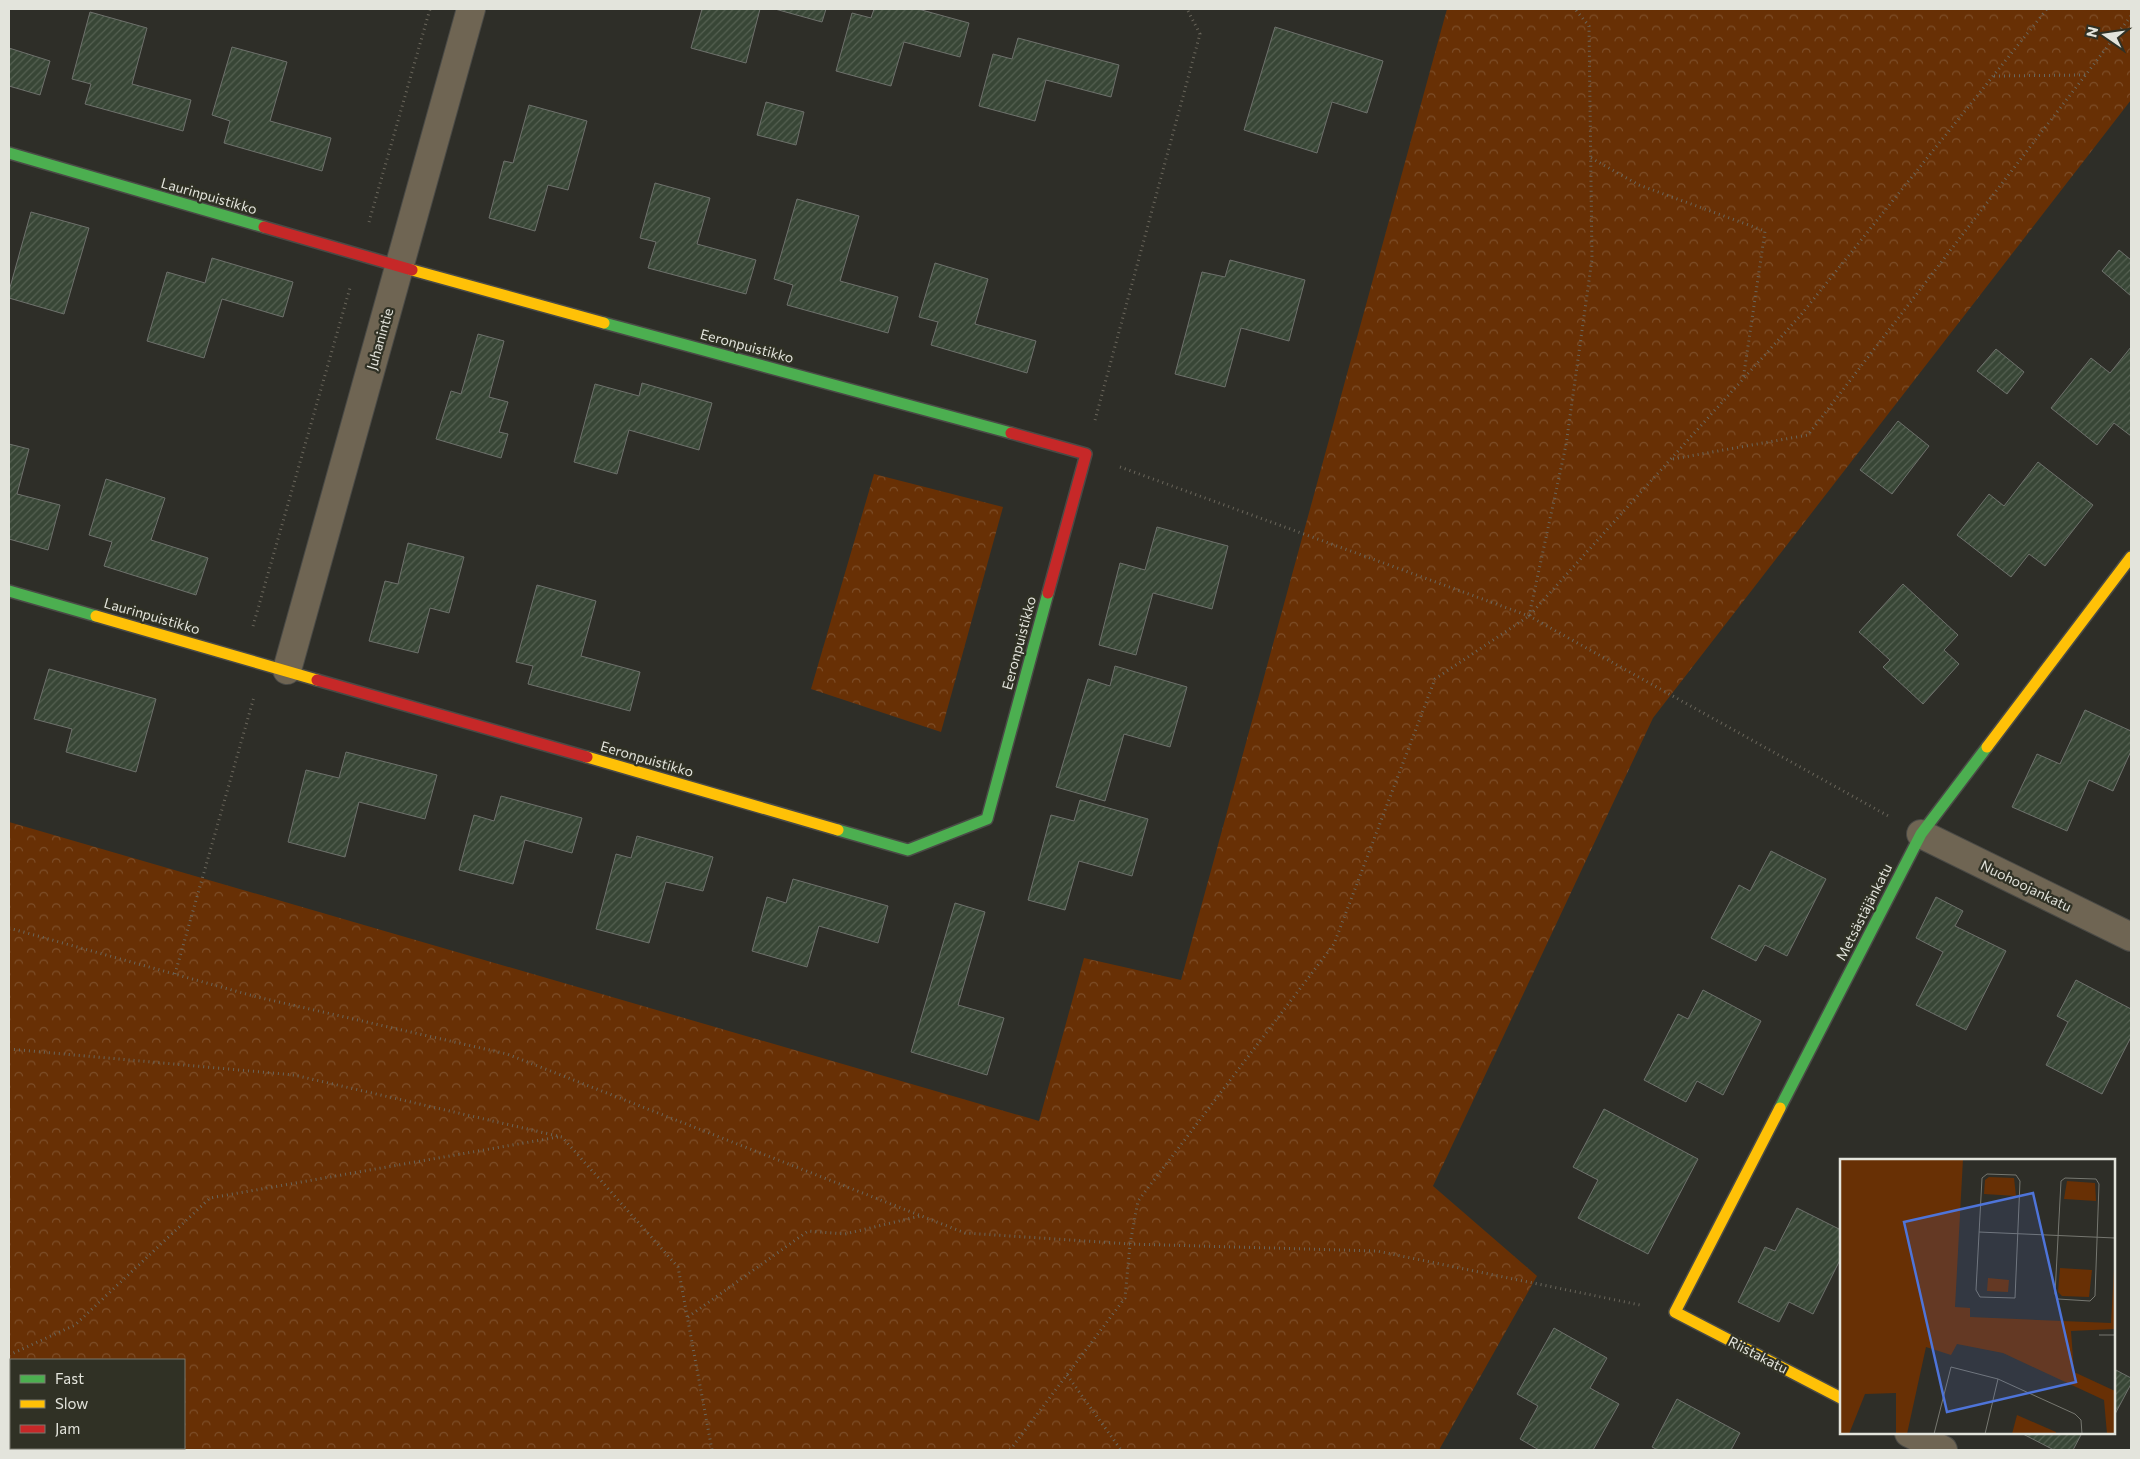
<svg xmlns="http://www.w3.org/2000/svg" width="2140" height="1459" font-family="Commissioner,sans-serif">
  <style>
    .forest { fill: url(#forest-crowns); fill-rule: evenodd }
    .building { fill: url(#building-hatch); stroke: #6e716c }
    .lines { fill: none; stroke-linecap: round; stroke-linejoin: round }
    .street-casing { stroke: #4a4a46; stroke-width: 30 }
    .fast-casing { stroke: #4a4a46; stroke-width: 14 }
    .slow-casing { stroke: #4a4a46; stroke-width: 14 }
    .jam-casing { stroke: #4a4a46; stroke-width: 14 }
    .path { stroke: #6a665b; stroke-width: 3; stroke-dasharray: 1 4; stroke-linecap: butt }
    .street { stroke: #6f6553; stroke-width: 28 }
    .fast { stroke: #4caf50; stroke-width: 11 }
    .slow { stroke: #ffc107; stroke-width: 11 }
    .jam { stroke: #c62828; stroke-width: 11 }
    .labels { text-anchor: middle; stroke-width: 4.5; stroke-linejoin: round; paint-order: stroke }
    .street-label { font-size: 14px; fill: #e3e4dc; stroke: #303125 }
    .inset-road { fill: none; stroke: #767770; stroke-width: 1 }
    .view { fill: #4e74d9; fill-opacity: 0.15; stroke: #4e74d9; stroke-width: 2.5 }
    .inset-edge { fill: none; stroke: #e3e4dc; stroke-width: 2.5 }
  </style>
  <defs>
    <pattern id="forest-crowns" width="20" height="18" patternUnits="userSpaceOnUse" patternTransform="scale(1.25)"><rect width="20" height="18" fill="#683005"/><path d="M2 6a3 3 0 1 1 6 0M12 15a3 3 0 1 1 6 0" fill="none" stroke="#7d4e29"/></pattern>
    <pattern id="building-hatch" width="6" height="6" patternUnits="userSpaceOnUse" patternTransform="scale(1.25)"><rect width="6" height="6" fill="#384636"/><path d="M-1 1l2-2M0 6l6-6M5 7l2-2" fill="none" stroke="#556152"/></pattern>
  </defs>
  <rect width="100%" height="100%" fill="#2e2e28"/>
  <g class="forest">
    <path d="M1447,9H2131V100L1653,718L1433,1186L1537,1276L1439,1450H9V822L1039,1121L1084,958L1181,980ZM11,1360H184V1448H11Z"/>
    <path d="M874,474L1003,507L941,732L811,689Z"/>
  </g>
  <g class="building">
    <path d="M702,9H760L746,63L691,48Z"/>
    <path d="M775,9H826L822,22Z"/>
    <path d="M874,9H918L969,23L960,57L904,42L891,86L836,71L852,13L871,18Z"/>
    <path d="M90,12L147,28L132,84L191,100L183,131L85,104L91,84L72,79Z"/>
    <path d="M1275,27L1383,61L1367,113L1332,102L1317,153L1244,130Z"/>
    <path d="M1018,38L1119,65L1111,97L1046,80L1035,121L979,106L993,54L1012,59Z"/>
    <path d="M232,47L287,62L270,121L331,138L322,171L224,143L230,121L212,115Z"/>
    <path d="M9,48L50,61L40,95L9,86Z"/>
    <path d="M766,102L804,112L796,145L757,135Z"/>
    <path d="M529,105L587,121L568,190L548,185L535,231L489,218L504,161L513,163Z"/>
    <path d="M655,183L710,198L697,244L756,260L746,294L648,268L656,242L640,238Z"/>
    <path d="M797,199L859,216L840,281L898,297L888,333L787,305L793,285L774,279Z"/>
    <path d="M31,212L89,228L64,314L9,298V291Z"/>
    <path d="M2119,250L2131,260V296L2102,271Z"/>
    <path d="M212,258L293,282L283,317L222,299L204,358L147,341L167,272L205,283Z"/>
    <path d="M1230,260L1305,280L1289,341L1241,328L1225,387L1175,374L1202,272L1225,277Z"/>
    <path d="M935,263L988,279L975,324L1036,341L1027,373L931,345L938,322L919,317Z"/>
    <path d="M478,334L504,341L489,397L508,402L499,432L508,434L501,458L436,439L451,391L461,394Z"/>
    <path d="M2131,347V436L2114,423L2097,445L2051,408L2091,358L2110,373Z"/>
    <path d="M1996,349L2024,372L2007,394L1977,371Z"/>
    <path d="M642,383L712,403L699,450L629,430L617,474L574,462L595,384L639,396Z"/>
    <path d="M1898,421L1929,446L1892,494L1860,470Z"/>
    <path d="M9,444L29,449L17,494L60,505L48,550L9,539Z"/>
    <path d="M2038,462L2093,505L2045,566L2029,554L2011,577L1957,535L1989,494L2004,506Z"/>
    <path d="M106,479L165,498L151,540L208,558L196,595L104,566L112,542L89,535Z"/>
    <path d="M1157,527L1228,546L1212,609L1153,593L1136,655L1099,645L1120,563L1145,570Z"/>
    <path d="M408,543L464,557L449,613L430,608L418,653L369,641L385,581L398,584Z"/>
    <path d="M1903,584L1958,635L1944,650L1959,664L1923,704L1883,667L1890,660L1859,632Z"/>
    <path d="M537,585L596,601L581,656L640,672L630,711L528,684L533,666L516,662Z"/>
    <path d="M1115,666L1187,687L1170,747L1124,734L1105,801L1056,787L1088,679L1110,686Z"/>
    <path d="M49,669L156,699L136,772L66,752L72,729L34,719Z"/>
    <path d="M2085,710L2131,731V751L2113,791L2089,780L2067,831L2012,807L2037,754L2060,764Z"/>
    <path d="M346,752L437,775L425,819L359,802L345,857L288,842L306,770L339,778Z"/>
    <path d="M501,796L582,818L572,853L525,840L513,884L459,870L474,815L494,821Z"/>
    <path d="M1080,800L1148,819L1132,876L1079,861L1065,910L1028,900L1051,815L1074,821Z"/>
    <path d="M637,836L713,857L703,891L666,882L649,943L596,929L616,854L631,858Z"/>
    <path d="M1771,851L1826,879L1787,956L1765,945L1756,961L1711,938L1739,885L1750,891Z"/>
    <path d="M793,879L888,906L878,943L819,926L807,967L752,951L767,897L786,903Z"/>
    <path d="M1936,897L1963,911L1955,926L2006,951L1966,1030L1916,1005L1943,952L1916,938Z"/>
    <path d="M955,903L985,912L958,1005L1004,1018L987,1075L911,1052Z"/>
    <path d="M2076,980L2131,1009V1037L2102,1094L2046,1065L2068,1022L2057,1016Z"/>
    <path d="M1703,990L1761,1021L1723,1095L1697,1081L1686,1102L1644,1080L1678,1014L1688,1019Z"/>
    <path d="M1604,1109L1698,1159L1648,1254L1578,1218L1598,1180L1573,1167Z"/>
    <path d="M1797,1208L1841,1230V1258L1813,1314L1789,1302L1779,1322L1738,1302L1765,1247L1775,1251Z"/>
    <path d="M1554,1328L1607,1358L1590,1388L1619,1404L1593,1450H1539L1520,1439L1538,1406L1517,1394Z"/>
    <path d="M2114,1369L2131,1378V1384L2114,1416Z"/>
    <path d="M1677,1399L1740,1433L1731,1450H1658L1652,1447Z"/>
    <path d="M2021,1433H2082L2073,1450H2054Z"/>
  </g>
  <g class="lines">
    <g class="street-casing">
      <g id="street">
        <path d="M287,670L471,9"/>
        <path d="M1921,834L2131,937"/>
        <path d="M1909,1433L1943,1450"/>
      </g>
    </g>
    <g class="fast-casing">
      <g id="fast">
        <path d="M9,153L264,227"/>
        <path d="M604,323L1011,433"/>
        <path d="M9,591L96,616"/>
        <path d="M838,830L908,850L987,819L1048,593"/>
        <path d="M1780,1108L1921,834L1987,747"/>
      </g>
    </g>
    <g class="slow-casing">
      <g id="slow">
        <path d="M412,270L604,323"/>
        <path d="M96,616L317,680"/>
        <path d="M1987,747L2131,557"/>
        <path d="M587,757L838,830"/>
        <path d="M1780,1108L1675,1312L1841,1398"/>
      </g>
    </g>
    <g class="jam-casing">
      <g id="jam">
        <path d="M264,227L412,270"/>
        <path d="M1011,433L1086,454L1048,593"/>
        <path d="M317,680L587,757"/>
      </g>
    </g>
    <g class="path">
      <path d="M1994,76L2085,75"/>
      <path d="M1591,158L1639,185L1765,231L1743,380"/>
      <path d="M369,222L430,9"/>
      <path d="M1095,420L1200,34L1187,9"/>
      <path d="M1673,459L1808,435L2131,16"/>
      <path d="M1120,467L1529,616L1890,817"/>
      <path d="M1529,616L1566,445L1592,259L1589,26L1575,9"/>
      <path d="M253,626L350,288"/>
      <path d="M9,928L257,997L507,1054L965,1233L1130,1244L1377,1251L1640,1305"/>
      <path d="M175,974L254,697"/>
      <path d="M9,1049L294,1075L562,1137L678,1267L712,1450"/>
      <path d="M688,1317L808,1231L845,1234L920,1216"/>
      <path d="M9,1355L75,1325L210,1198L558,1137"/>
      <path d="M1067,1375L1121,1450"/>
      <path d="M1010,1450L1125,1298L1130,1244L1138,1201L1334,944L1435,679L1529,616L1800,316L2047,9"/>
    </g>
    <use href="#street" class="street"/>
    <use href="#fast" class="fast"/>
    <use href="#slow" class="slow"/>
    <use href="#jam" class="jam"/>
  </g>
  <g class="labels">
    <g class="street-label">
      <text transform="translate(209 196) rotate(16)" y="5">Laurinpuistikko</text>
      <text transform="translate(380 339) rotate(-74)" y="5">Juhanintie</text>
      <text transform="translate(747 346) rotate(15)" y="5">Eeronpuistikko</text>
      <text transform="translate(152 616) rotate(16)" y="5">Laurinpuistikko</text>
      <text transform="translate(1019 643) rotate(-75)" y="5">Eeronpuistikko</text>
      <text transform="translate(647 759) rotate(16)" y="5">Eeronpuistikko</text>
      <text transform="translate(2026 886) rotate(26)" y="5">Nuohoojankatu</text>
      <text transform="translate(1864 912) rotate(-63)" y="5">Metsästäjänkatu</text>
      <text transform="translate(1758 1355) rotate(27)" y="5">Riistakatu</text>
    </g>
  </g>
  <g transform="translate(1840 1159)">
    <rect width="275" height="275" fill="#2e2e28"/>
    <path d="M0,0H123L115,148L130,149V158L271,164L275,93V170L231,172L234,213L275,232V275H267L264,241L163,194L117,185L111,196L86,188L67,275H56V234L25,235L9,275H0ZM149,18L174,19L176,37L144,35L145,21ZM227,22L255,24L256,42L224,40ZM220,109L252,111L249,138L222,137L218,133ZM148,119L169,121L168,133L147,132ZM177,256L216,273V275H172Z" fill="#683005"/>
    <path class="inset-road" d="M147,15L176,16L180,22L175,139L140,138L136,131L142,19ZM225,19L256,20L259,25L255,137L250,142L218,140L215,135L221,22ZM139,73L275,79M259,176H275M94,275L111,208L158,220L235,255L241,261L242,275M145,275L158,220"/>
    <path class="view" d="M193,34L236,223L107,253L64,63Z"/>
    <rect width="275" height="275" class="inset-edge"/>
  </g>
  <rect width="2140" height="1459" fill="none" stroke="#e3e4dc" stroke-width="20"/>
  <rect x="10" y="1359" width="175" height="90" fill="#303125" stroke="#78796e"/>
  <rect x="20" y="1375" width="25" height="8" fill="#4caf50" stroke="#78796e"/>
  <text x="55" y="1384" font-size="15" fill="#e3e4dc">Fast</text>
  <rect x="20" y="1400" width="25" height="8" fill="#ffc107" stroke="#78796e"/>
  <text x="55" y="1409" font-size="15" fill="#e3e4dc">Slow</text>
  <rect x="20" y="1425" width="25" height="8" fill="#c62828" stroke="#78796e"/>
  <text x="55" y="1434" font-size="15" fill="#e3e4dc">Jam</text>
  <g transform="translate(2105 35) rotate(283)" stroke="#303125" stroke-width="4" paint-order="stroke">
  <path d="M0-4L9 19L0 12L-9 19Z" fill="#e3e4dc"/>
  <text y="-8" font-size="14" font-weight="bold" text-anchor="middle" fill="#e3e4dc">N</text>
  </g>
</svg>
